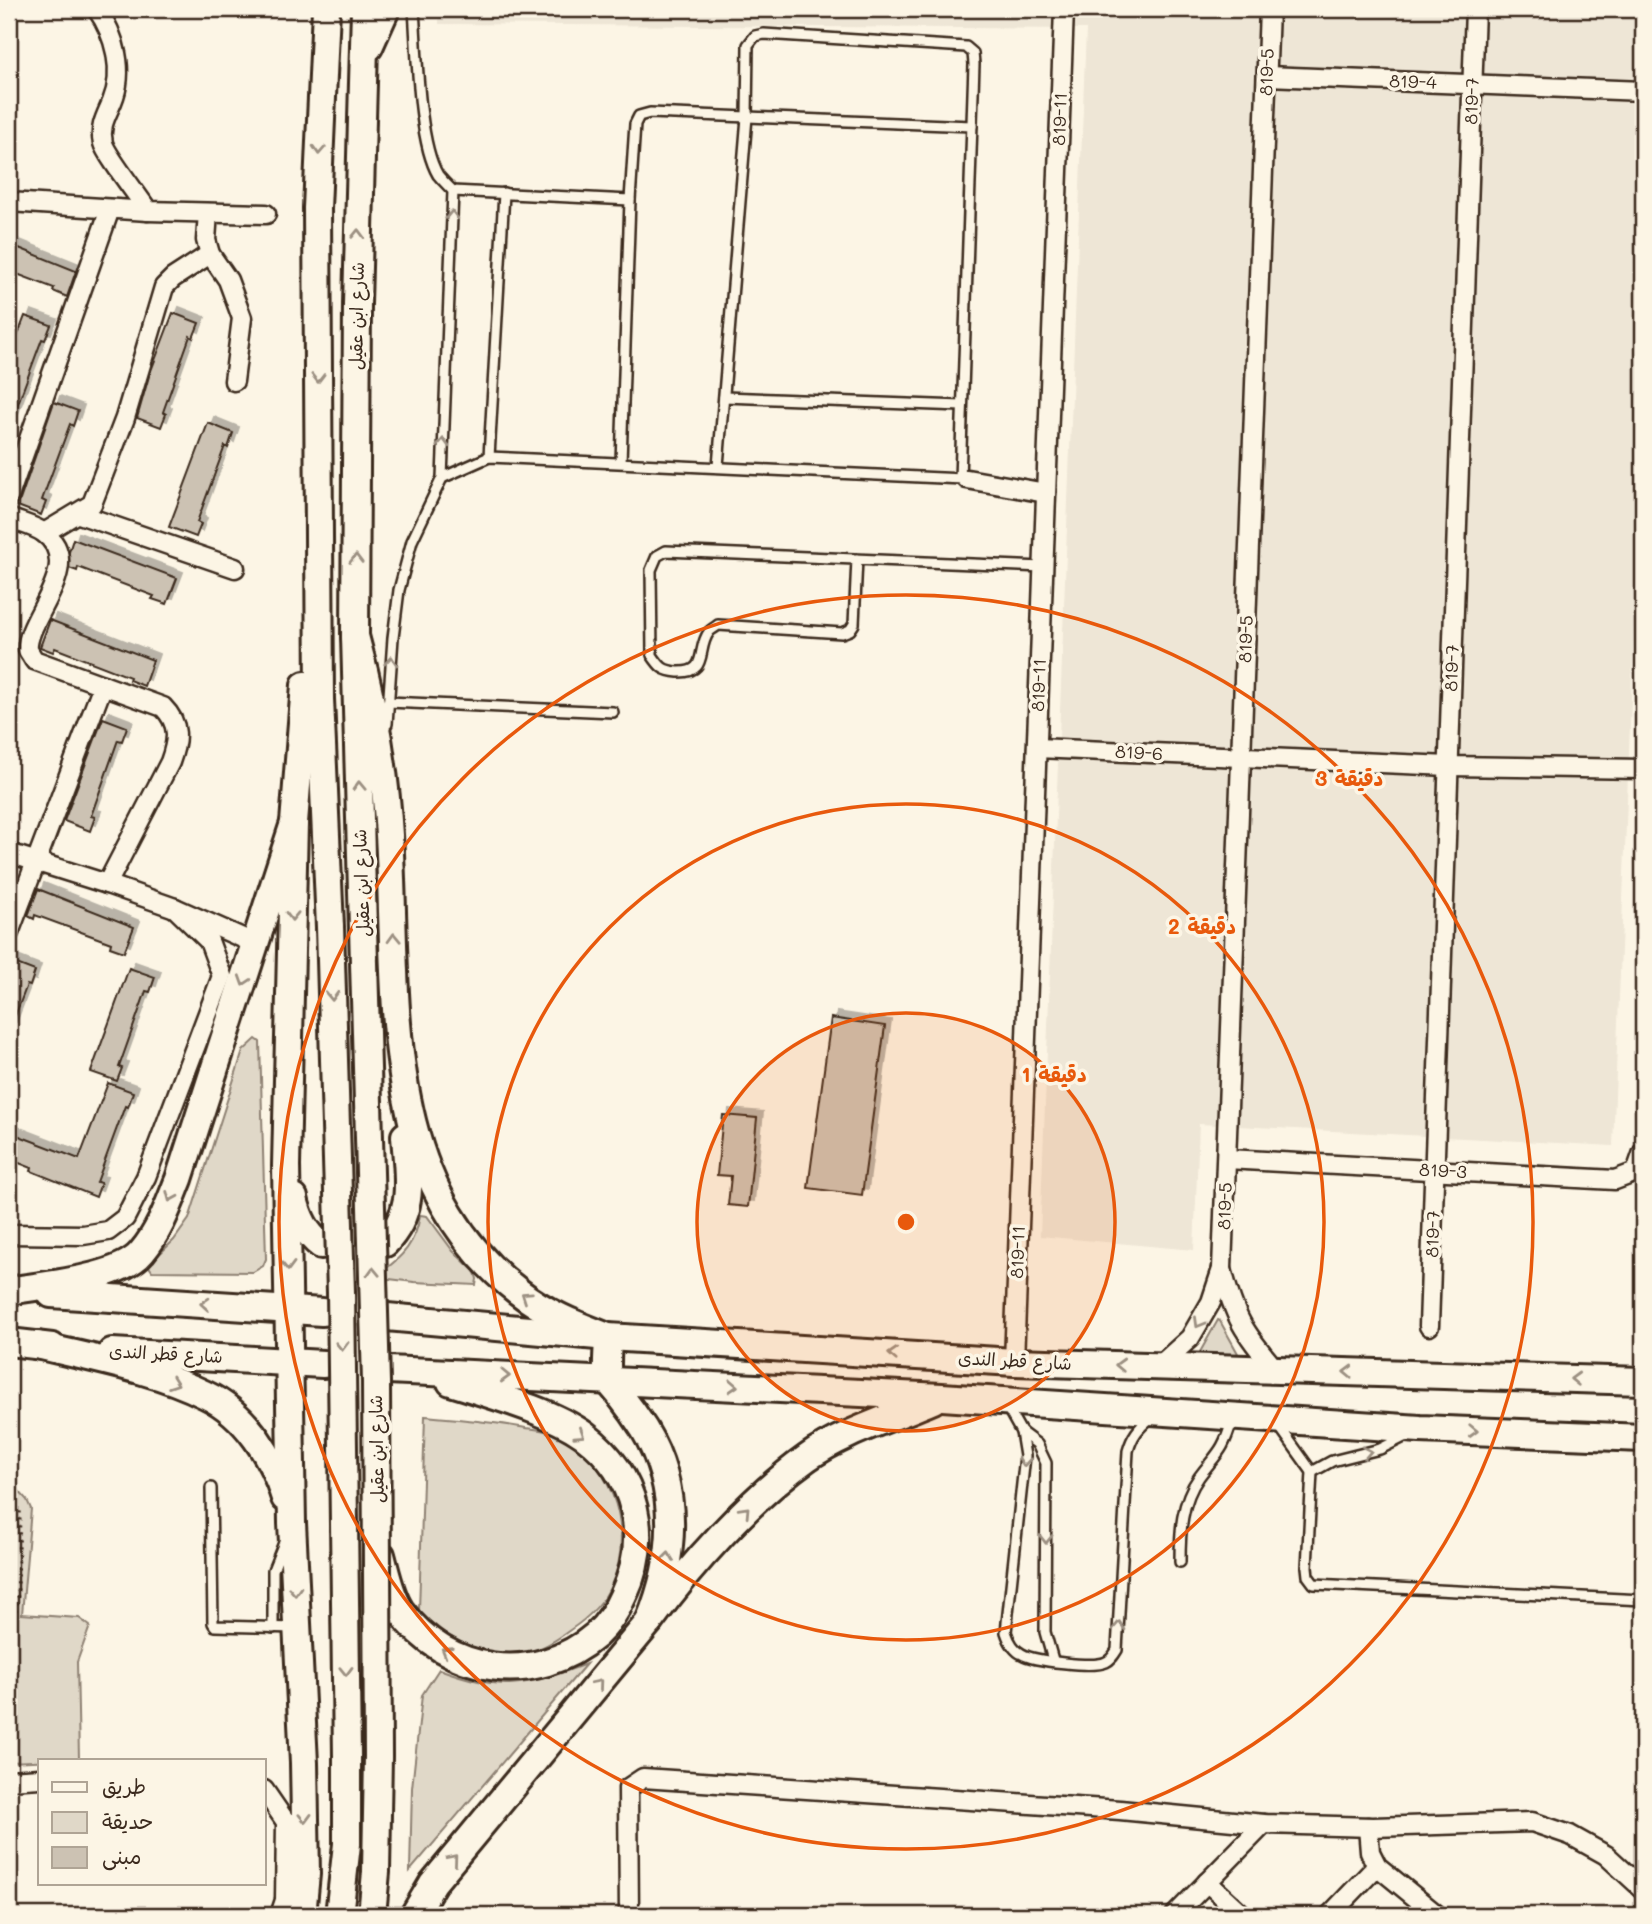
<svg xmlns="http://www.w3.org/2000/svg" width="1652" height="1924" font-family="Mali,'Playpen Sans Arabic',sans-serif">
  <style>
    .built { fill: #eee6d6 }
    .green { fill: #e0d8c8; stroke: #8e8173; stroke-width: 2 }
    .building { fill: #ccc2b3; stroke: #3b2a1e; stroke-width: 2; filter: url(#shadow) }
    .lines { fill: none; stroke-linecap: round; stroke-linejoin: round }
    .service-casing { stroke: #3b2a1e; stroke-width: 14 }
    .minor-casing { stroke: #3b2a1e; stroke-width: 23 }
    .primary-casing { stroke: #3b2a1e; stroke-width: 32 }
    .path { stroke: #3b2a1e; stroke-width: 3.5; stroke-dasharray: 2 5; stroke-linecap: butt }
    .service { stroke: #fcf5e5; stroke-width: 9 }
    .minor { stroke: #fcf5e5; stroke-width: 18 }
    .primary { stroke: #fcf5e5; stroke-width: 26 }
    .primary-bridge-casing { stroke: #3b2a1e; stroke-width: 32; stroke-linecap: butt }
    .primary-bridge { stroke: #fcf5e5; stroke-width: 26 }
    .oneway { stroke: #9c9082 }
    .ring { fill: none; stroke: #e8590c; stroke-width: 3.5 }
    .labels { text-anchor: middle; stroke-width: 7; stroke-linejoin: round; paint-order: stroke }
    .street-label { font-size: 18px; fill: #3b2a1e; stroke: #fcf5e5 }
    .centre { fill: #e8590c; stroke: #fcf5e5; stroke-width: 3.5 }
    .ring-label { font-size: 21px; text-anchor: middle; font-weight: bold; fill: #e8590c; stroke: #fcf5e5; stroke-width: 7; stroke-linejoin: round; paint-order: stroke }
  </style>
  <defs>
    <filter id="shadow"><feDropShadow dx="6" dy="-6" stdDeviation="0" flood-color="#0004"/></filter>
  </defs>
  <rect width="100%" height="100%" fill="#fcf5e5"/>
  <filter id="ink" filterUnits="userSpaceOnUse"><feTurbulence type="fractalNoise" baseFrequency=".0143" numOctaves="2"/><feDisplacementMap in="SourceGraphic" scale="14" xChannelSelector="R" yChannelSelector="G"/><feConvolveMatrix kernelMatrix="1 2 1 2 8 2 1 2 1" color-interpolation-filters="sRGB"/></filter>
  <g filter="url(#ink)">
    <path class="built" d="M439,9H1643V405L1613,1146L1199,1124L1194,1250L1040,1236L1086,29L439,24Z"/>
    <g class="green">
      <path d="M256,1039L260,1042L266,1259L263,1266L253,1272L152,1271L148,1265L174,1240L189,1219L243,1051Z"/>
      <path d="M420,1215L427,1216L453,1251L475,1272L477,1279L476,1285L414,1282L381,1278L380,1273C403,1257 416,1242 420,1215Z"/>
      <path d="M1218,1320L1220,1321L1240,1357L1202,1355L1200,1352Z"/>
      <path d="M425,1416C457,1419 489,1421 520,1427C530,1429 542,1429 551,1433C610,1454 636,1528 612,1583C604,1603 588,1618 570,1630C558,1639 543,1649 528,1652C486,1663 447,1639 419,1611Z"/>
      <path d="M9,1480L27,1500L31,1509L22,1614L79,1618L90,1626L77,1662L79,1759L9,1762Z"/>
      <path d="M586,1664L410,1871L412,1788L422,1695L439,1669C501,1692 524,1687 586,1664Z"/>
    </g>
    <g class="building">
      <path d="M9,244L76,271L67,297L53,291L54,288L9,271Z"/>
      <path d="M173,313L199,323L193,338L190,336L163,412L166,414L161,427L137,418L149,376Z"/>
      <path d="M25,316L51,325L45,340L42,339L10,425L9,358Z"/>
      <path d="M54,402L78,411L73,426L70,424L42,500L46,502L41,515L15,505L20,500Z"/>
      <path d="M208,423L233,433L228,448L225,446L197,522L201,524L196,537L169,527Z"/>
      <path d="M73,539L177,578L167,604L152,599L154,596L78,567L77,571L69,568V552Z"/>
      <path d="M50,620L153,660L144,686L129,680L130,677L55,648L53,652L40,647Z"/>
      <path d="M103,718L127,727L122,741L118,740L91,816L95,817L90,831L64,821Z"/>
      <path d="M38,889L134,927L124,952L110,947L111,943L35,915L34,919L28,916Z"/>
      <path d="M9,961L35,971L30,986L27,985L10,1029Z"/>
      <path d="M129,968L155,977L150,992L146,991L119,1067L122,1068L117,1081L91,1072Z"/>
      <path d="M831,1018L885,1026L862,1195L808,1188Z"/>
      <path d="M108,1083L133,1092L128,1107L125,1106L97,1182L101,1183L96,1197L31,1171L32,1168L9,1159V1132L79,1159Z"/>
      <path d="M723,1115L757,1118L748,1207L728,1205L731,1176L717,1175Z"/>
    </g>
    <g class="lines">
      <g class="service-casing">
        <g id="service">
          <path d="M453,191L630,200L635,124L639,116L650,113L972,126"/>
          <path d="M724,397L962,406"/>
          <path d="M489,457L504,193"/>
          <path d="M621,462L630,200"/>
          <path d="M718,466L747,117L748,45L755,36L764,34L966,47L973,53L974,64L960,479"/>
          <path d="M442,478L489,457L963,479"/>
          <path d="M857,559L854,624L850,630L842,633L718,625C715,628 711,629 709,632C696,649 709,673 678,672C663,671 660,667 652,655L651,570L657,556L666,551L1043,567"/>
          <path d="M388,702L613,712"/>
          <path d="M387,724L393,638L399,590L412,541L442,478L453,191C448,186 442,180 438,175C418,142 417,50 414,9"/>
          <path d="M1007,1407L1021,1432L1025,1456L1006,1632C1009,1641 1013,1650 1022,1654C1033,1661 1094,1668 1106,1662C1111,1660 1114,1655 1117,1650L1128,1451C1132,1436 1139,1427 1151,1418"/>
          <path d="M1279,1426L1312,1472L1307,1567L1308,1576L1314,1584L1643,1600"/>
          <path d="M1021,1432L1037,1444L1046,1463L1045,1632L1053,1660"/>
          <path d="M1312,1472L1332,1461L1380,1449L1404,1437"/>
          <path d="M211,1488L213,1623L215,1626L296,1628"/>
          <path d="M1180,1562C1180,1532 1181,1502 1199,1477C1217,1453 1223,1452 1232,1421"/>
          <path d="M273,1628V1570L285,1540"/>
        </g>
      </g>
      <g class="minor-casing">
        <g id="minor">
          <path d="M97,9C115,35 125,71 112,102C106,116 99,127 103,143C106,155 140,198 148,211"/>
          <path d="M1269,9L1222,1269C1234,1317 1244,1333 1276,1370"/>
          <path d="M1267,76L1643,91"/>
          <path d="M9,202L148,211L266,214"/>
          <path d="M208,213L206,240L210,254L228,280L242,318L234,381"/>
          <path d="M967,479L1046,493"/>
          <path d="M9,496L110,209"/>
          <path d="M79,514L235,568"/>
          <path d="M9,518C20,523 35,526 44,533C87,565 24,620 28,650C29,652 33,658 34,660L163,707C180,724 178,740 170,762L107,884"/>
          <path d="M44,533L92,504L125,418L164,287L173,278L210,254"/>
          <path d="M1037,748L1449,766L1643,769"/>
          <path d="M9,853L107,884L175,908L256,944"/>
          <path d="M9,933L103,685"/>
          <path d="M1227,1159L1615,1180L1636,1172L1643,1152"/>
          <path d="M9,1234L83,1235L108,1231L125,1218L146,1177L222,976L209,941L175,908"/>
          <path d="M1429,1326L1475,9"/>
          <path d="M1014,1362L1064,9"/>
          <path d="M1159,1366L1190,1338L1211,1302L1222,1269"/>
          <path d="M9,1780L40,1778"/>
          <path d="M264,1790L286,1822L285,1900L280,1915"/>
          <path d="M1368,1827L1370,1852L1377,1866L1437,1915"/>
          <path d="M1207,1882L1243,1915"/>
          <path d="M629,1915L628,1788L643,1778L1120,1810L1264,1824L1373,1827L1532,1822L1570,1835L1606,1855L1643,1889"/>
          <path d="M1175,1915L1264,1824"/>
          <path d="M1330,1915L1377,1866"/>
        </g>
      </g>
      <g class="primary-casing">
        <g id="primary">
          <path d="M326,9L317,208L320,699L330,927"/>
          <path d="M369,47L386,9"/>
          <path d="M355,636C373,701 385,767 389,835C399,995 376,1182 519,1292C545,1313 577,1325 608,1337C608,1349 605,1370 609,1381C612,1386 619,1393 622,1398C630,1408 637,1418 644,1429C681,1490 675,1559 649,1622"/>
          <path d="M294,823L286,1166L292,1523L304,1763L306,1874L302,1915"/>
          <path d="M363,928L355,636L357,304L365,9"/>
          <path d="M294,1198C298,1217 305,1233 321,1245"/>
          <path d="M385,1243C416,1211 408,1177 405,1136"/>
          <path d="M9,1291C43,1285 120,1279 142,1252C160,1231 169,1204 179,1179L294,823L305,685"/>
          <path d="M51,1294L322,1312"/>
          <path d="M387,1317L608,1337L1014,1362L1643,1381"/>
          <path d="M9,1342L52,1347"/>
          <path d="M37,1345C93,1359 154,1369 206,1395C246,1414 273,1457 285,1498"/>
          <path d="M112,1352L323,1364"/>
          <path d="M388,1370L942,1397L1420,1429L1643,1438"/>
          <path d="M381,1555C386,1573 390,1595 400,1610C446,1675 536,1687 596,1635C608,1624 617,1610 623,1596C651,1537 637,1475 584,1435C551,1411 491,1395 451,1382"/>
          <path d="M339,1915L347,1844V1756"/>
          <path d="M372,1915L376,1872L378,1756"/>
          <path d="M414,1915L433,1883L649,1622C690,1566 751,1498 807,1458C841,1433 894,1417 933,1400"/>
        </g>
      </g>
      <path class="path" d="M9,1503L20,1511L17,1609L9,1616"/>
      <use href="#service" class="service"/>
      <use href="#minor" class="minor"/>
      <use href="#primary" class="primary"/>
      <g class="primary-bridge-casing">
        <g id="primary-bridge">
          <path d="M330,927L341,1292L347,1756"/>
          <path d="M363,928L376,1382L378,1756"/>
        </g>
      </g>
      <use href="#primary-bridge" class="primary-bridge"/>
    </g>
    <defs><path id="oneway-chevron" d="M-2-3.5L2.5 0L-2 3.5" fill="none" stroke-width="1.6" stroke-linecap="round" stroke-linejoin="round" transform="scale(1.75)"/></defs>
    <g class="oneway">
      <use href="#oneway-chevron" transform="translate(319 150) rotate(93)"/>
      <use href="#oneway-chevron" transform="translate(452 215) rotate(-88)"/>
      <use href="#oneway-chevron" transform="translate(358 234) rotate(-89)"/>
      <use href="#oneway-chevron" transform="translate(318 378) rotate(90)"/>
      <use href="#oneway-chevron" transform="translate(443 443) rotate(-88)"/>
      <use href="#oneway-chevron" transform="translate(356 559) rotate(-90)"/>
      <use href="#oneway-chevron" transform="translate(391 661) rotate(-86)"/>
      <use href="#oneway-chevron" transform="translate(359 786) rotate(-92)"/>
      <use href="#oneway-chevron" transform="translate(292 916) rotate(91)"/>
      <use href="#oneway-chevron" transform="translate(394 938) rotate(-92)"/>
      <use href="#oneway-chevron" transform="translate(244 981) rotate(108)"/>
      <use href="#oneway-chevron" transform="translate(332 996) rotate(88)"/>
      <use href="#oneway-chevron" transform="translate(171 1197) rotate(113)"/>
      <use href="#oneway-chevron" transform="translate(288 1266) rotate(89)"/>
      <use href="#oneway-chevron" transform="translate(373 1272) rotate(-92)"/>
      <use href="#oneway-chevron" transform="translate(526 1296) rotate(-146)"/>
      <use href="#oneway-chevron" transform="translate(205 1304) rotate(-176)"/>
      <use href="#oneway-chevron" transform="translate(1199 1323) rotate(120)"/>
      <use href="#oneway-chevron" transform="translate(342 1346) rotate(89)"/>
      <use href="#oneway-chevron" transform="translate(893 1354) rotate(-177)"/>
      <use href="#oneway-chevron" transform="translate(1120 1365) rotate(-178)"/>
      <use href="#oneway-chevron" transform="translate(1348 1372) rotate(-178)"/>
      <use href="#oneway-chevron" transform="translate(505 1376) rotate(2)"/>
      <use href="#oneway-chevron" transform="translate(1575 1379) rotate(-178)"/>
      <use href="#oneway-chevron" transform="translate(174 1383) rotate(20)"/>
      <use href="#oneway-chevron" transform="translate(733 1386) rotate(3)"/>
      <use href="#oneway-chevron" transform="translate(1473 1431) rotate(2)"/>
      <use href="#oneway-chevron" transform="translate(580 1434) rotate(33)"/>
      <use href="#oneway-chevron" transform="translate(1367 1452) rotate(-11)"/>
      <use href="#oneway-chevron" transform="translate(1024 1462) rotate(94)"/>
      <use href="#oneway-chevron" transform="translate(745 1511) rotate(-47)"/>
      <use href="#oneway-chevron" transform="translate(1046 1539) rotate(90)"/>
      <use href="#oneway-chevron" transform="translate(668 1557) rotate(-83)"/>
      <use href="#oneway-chevron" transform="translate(295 1591) rotate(87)"/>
      <use href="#oneway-chevron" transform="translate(1119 1626) rotate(-87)"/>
      <use href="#oneway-chevron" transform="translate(446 1651) rotate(-149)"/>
      <use href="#oneway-chevron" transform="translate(346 1671) rotate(89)"/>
      <use href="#oneway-chevron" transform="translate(598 1684) rotate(-50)"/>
      <use href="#oneway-chevron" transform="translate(305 1818) rotate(89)"/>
      <use href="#oneway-chevron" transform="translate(453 1859) rotate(-50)"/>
    </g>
  </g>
  <circle cx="906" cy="1222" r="209" fill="#e8590c" fill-opacity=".12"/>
  <g class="ring">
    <circle cx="906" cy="1222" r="209"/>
    <circle cx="906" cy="1222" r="418"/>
    <circle cx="906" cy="1222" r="627"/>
  </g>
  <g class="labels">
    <g class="street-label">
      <text transform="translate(1267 72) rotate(-88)" y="6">819-5</text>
      <text transform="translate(1413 82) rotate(2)" y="6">819-4</text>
      <text transform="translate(1472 101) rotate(-88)" y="6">819-7</text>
      <text transform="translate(1060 119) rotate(-88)" y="6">819-11</text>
      <text transform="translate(357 316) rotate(-89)" y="6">شارع ابن عقيل</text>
      <text transform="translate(1246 639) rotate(-88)" y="6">819-5</text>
      <text transform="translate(1452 668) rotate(-88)" y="6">819-7</text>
      <text transform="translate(1039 685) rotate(-88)" y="6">819-11</text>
      <text transform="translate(1139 753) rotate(3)" y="6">819-6</text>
      <text transform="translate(362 883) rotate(-92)" y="6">شارع ابن عقيل</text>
      <text transform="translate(1443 1171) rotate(3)" y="6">819-3</text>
      <text transform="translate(1225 1206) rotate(-88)" y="6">819-5</text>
      <text transform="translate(1433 1234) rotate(-88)" y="6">819-7</text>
      <text transform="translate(1018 1252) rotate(-88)" y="6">819-11</text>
      <text transform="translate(166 1354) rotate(3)" y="6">شارع قطر الندى</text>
      <text transform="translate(1015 1361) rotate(3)" y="6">شارع قطر الندى</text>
      <text transform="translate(377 1449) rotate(-91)" y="6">شارع ابن عقيل</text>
    </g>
  </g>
  <circle cx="906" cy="1222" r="10" class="centre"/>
  <g class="ring-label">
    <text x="1349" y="786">3 دقيقة</text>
    <text x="1202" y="934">2 دقيقة</text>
    <text x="1054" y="1082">1 دقيقة</text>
  </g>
  <rect width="1652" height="1924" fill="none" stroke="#fcf5e5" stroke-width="35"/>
  <rect x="18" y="18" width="1617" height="1889" fill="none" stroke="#3b2a1e" stroke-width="2.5" filter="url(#ink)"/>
  <rect x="38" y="1759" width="228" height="126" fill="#fcf5e5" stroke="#afa495" stroke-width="2"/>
  <rect x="52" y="1782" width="35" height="10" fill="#fcf5e5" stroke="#afa495" stroke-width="2"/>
  <text x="102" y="1794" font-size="21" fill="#3b2a1e">طريق</text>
  <rect x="52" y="1812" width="35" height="21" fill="#e0d8c8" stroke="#afa495" stroke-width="2"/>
  <text x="102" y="1829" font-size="21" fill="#3b2a1e">حديقة</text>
  <rect x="52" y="1847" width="35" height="21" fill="#ccc2b3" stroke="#afa495" stroke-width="2"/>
  <text x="102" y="1864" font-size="21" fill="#3b2a1e">مبنى</text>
</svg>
